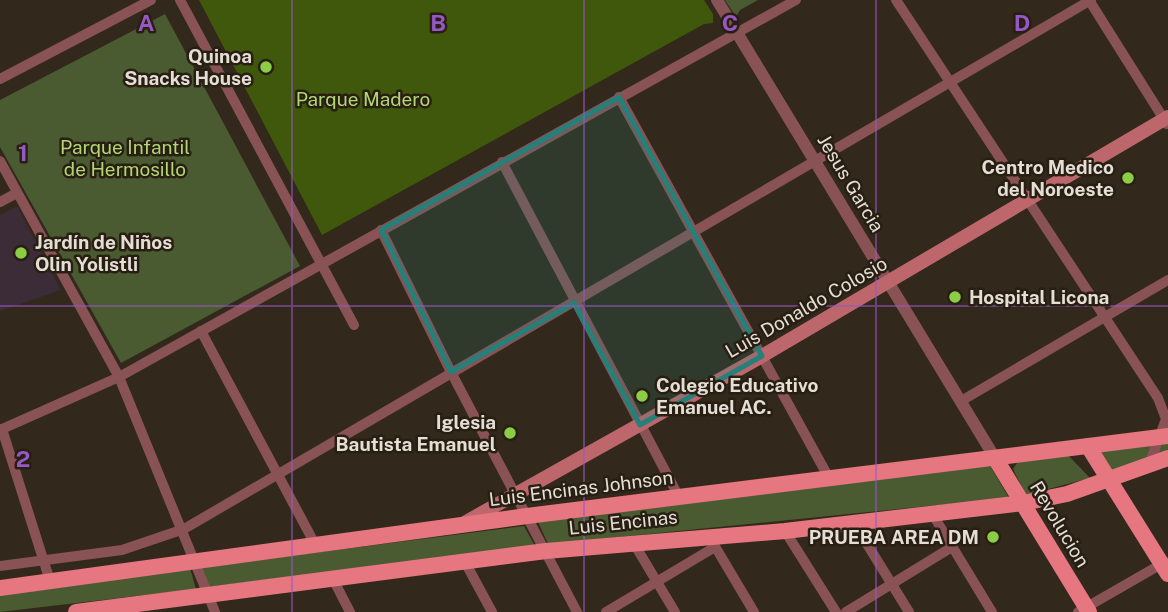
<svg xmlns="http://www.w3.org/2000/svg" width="1168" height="612" font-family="'Public Sans',sans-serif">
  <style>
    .education { fill: #3b2c38 }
    .green { fill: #4a5a31 }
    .forest { fill: #40580b }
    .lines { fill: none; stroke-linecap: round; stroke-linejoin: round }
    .minor { stroke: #895255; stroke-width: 10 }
    .tertiary { stroke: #895255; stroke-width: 12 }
    .secondary { stroke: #bd676d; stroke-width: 14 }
    .primary { stroke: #e6767f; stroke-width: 16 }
    .marked { fill: #248078; fill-opacity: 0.2; stroke: #248078; stroke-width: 5; stroke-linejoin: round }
    .grid { fill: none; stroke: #9558c5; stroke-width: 2; stroke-opacity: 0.55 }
    .poi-dot { fill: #8bce46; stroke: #281f12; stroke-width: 2.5 }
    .labels { text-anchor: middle; stroke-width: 5; stroke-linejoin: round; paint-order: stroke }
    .poi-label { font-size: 19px; font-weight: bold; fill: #e4ded6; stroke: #281f12; text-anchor: end }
    .park-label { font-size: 19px; fill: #b1d774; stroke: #281f12 }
    .street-label { font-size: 19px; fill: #e4ded6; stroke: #281f12 }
    .grid-label { font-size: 23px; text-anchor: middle; font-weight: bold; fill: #9558c5; stroke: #281f12; stroke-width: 5; stroke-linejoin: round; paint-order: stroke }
  </style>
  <rect width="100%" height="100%" fill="#32281b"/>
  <path class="education" d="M17,206L61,290L0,311V215Z"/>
  <g class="green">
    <path d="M725,0H758L740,10L736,17Z"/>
    <path d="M165,14L300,266L121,363L0,147V100Z"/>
    <path d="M1168,439V452L1110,472L1095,451Z"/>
    <path d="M1066,453L1090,478L1026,495L1013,469L1019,460Z"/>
    <path d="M989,464L1009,498L548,544L538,522Z"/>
    <path d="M524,526L535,546L207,587L202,567Z"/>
    <path d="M190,568L196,589L0,612V593Z"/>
  </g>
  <path class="forest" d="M199,0H704L713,14V23L704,24L322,235Z"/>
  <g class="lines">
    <g class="minor">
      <path d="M180,0L354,325"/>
      <path d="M896,0L1158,398L1166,419L1149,465"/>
      <path d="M1089,0L1167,124"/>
      <path d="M0,79L151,0"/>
      <path d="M619,97L829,478"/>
      <path d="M0,161L119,377L215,612"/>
      <path d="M502,162L679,497"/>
      <path d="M0,202L17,193"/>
      <path d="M381,230L451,372L577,612"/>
      <path d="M201,331L316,546"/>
      <path d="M961,401L1168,280"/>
      <path d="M2,429L50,581"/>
      <path d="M0,430L119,377L796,0"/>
      <path d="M933,515L992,612"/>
      <path d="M854,523L909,612"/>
      <path d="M785,531L836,612"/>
      <path d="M633,542L675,612"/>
      <path d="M713,543L754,612"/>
      <path d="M465,562L492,612"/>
      <path d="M0,566L122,550L184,529L1091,0"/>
      <path d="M333,579L350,612"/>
      <path d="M606,612L715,547"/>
      <path d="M846,612L952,547"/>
      <path d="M1078,612L1165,562"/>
    </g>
    <path class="tertiary" d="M717,0L995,458"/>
    <path class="secondary" d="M466,522L762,356L1168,117"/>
    <g class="primary">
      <path d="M1088,446L1168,574"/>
      <path d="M995,458L1089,612"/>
      <path d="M0,588L527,516L1168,436"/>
      <path d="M76,612L546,551L785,531L1023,503L1067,494L1168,458"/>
    </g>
  </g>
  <path class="marked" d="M619,97L762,356L640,425L574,303L451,372L381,230Z"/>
  <path class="grid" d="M292,0V612M584,0V612M876,0V612M0,306H1168"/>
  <g class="poi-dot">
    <circle cx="266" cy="67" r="7"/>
    <circle cx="1128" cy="178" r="7"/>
    <circle cx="21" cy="253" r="7"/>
    <circle cx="955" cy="297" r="7"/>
    <circle cx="642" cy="396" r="7"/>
    <circle cx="510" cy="433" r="7"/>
    <circle cx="993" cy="537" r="7"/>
  </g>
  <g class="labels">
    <g class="poi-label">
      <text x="252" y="63">Quinoa<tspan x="252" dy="22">Snacks House</tspan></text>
      <text x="1114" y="174">Centro Medico<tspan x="1114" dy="22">del Noroeste</tspan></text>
      <text x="35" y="249" text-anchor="start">Jardín de Niños<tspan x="35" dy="22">Olin Yolistli</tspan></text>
      <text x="969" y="304" text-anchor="start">Hospital Licona</text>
      <text x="656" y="392" text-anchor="start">Colegio Educativo<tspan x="656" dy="22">Emanuel AC.</tspan></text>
      <text x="496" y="429">Iglesia<tspan x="496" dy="22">Bautista Emanuel</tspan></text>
      <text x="979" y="544">PRUEBA AREA DM</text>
    </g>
    <g class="park-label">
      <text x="363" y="106">Parque Madero</text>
      <text x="125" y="154">Parque Infantil<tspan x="125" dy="22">de Hermosillo</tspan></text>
    </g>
    <g class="street-label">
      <text transform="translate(851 183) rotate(59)" y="7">Jesus Garcia</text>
      <text transform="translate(806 307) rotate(-30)" y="7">Luis Donaldo Colosio</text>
      <text transform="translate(581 488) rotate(-7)" y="7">Luis Encinas Johnson</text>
      <text transform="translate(623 522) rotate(-6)" y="7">Luis Encinas</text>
      <text transform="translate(1060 524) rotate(59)" y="7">Revolucion</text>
    </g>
  </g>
  <g class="grid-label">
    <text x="146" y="31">A</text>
    <text x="438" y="31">B</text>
    <text x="730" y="31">C</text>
    <text x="1022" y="31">D</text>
    <text x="23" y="161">1</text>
    <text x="23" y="467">2</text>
  </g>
</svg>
